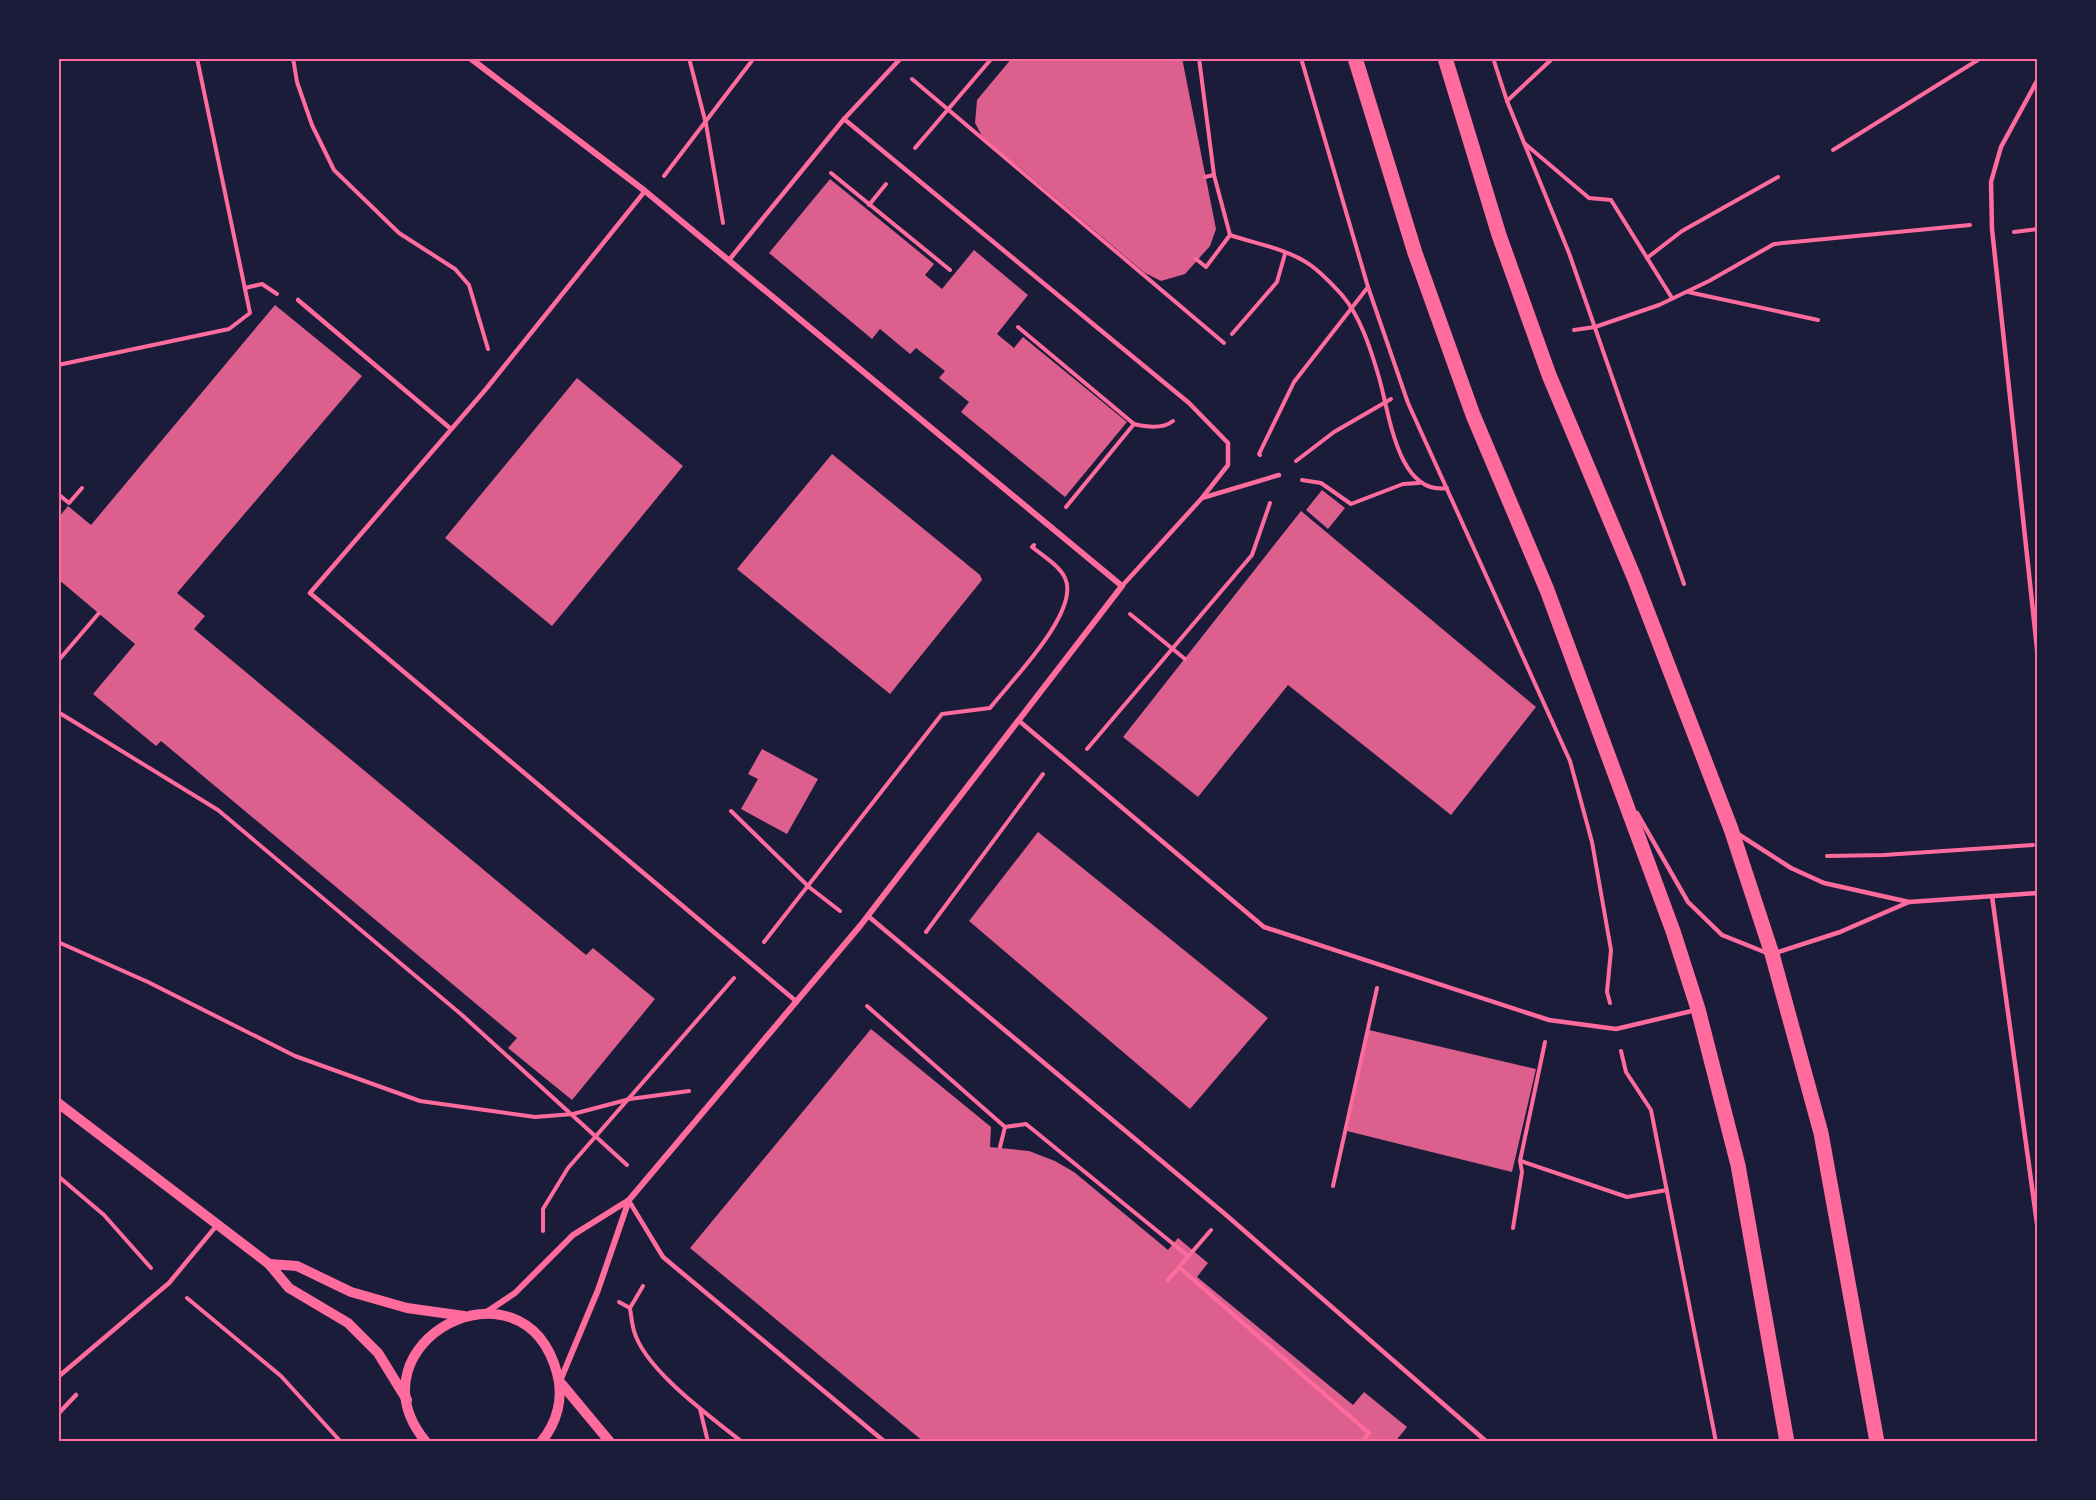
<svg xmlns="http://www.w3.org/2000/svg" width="2096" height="1500" font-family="'Work Sans',sans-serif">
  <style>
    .building { fill: #dd5f8e }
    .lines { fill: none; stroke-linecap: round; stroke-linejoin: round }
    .path { stroke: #ff6b9d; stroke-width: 4 }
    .service { stroke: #ff6b9d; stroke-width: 4.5 }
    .minor { stroke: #ff6b9d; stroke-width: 6 }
    .tertiary { stroke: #ff6b9d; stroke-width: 10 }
    .primary { stroke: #ff6b9d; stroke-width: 15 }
    .neatline { fill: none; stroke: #ff6b9d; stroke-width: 2 }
  </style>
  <rect width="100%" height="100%" fill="#1b1b3a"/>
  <g class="building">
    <path d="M1012,58H1182L1216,229L1210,246L1185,274L1161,281L1145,273L982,136L975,123L977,100Z"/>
    <path d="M830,179L934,264L925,275L942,289L974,250L1028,295L997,334L1014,348L1023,337L1127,422L1065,497L961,412L969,402L939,378L945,371L916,348L910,354L880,329L872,339L769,253Z"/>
    <path d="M275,305L362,376L177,593L205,616L194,629L586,955L593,948L655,999L572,1100L508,1048L517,1038L161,741L156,746L93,694L135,644L58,579V518L68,506L91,525Z"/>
    <path d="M577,378L683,466L552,626L445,538Z"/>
    <path d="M832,454L980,575L982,580L890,694L737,569Z"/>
    <path d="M1322,490L1345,508L1328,529L1306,510Z"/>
    <path d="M1301,511L1536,707L1451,815L1288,685L1198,797L1123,737Z"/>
    <path d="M762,749L818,779L787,834L741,809L758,779L748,774Z"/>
    <path d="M1038,832L1268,1018L1190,1109L969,921Z"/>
    <path d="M871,1029L991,1127L990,1147L1029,1151L1055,1161L1074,1172L1168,1250L1178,1238L1208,1263L1197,1277L1353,1405L1364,1392L1407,1427L1395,1442H924L690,1248Z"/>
    <path d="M1369,1030L1536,1069L1512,1172L1347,1131Z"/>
  </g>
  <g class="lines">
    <g class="path">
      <path d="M293,58L297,82L312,125L334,170L399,233L455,269L469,285L488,349"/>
      <path d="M689,58L706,124L723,223"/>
      <path d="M1199,58L1214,175"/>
      <path d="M1301,58L1368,287L1408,403L1570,761L1592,842L1611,950L1607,992L1610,1003"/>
      <path d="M1493,58L1507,101L1569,253L1684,584"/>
      <path d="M912,79L1224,343"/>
      <path d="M1507,101L1553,58"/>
      <path d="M1524,143L1589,198L1611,200L1672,298"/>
      <path d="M915,148L992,58"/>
      <path d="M1833,150L1981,58"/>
      <path d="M831,173L950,270"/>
      <path d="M664,176L754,58"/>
      <path d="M1205,177L1214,175L1230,235"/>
      <path d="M869,205L886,184"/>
      <path d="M2014,232L2038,229"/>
      <path d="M1647,258L1682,231L1778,177"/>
      <path d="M1196,259L1206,267L1230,235C1253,243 1283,248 1304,261C1317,268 1332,284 1342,295C1360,316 1370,347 1378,374C1389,408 1396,496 1447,488"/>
      <path d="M245,288L262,284L277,294"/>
      <path d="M1688,292L1818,320"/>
      <path d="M1018,327L1134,424"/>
      <path d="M1574,330L1595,327L1659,305L1709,281L1774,244L1970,225"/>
      <path d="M1232,334L1277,282L1285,254"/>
      <path d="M58,365L229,329L250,313L197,58"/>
      <path d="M1260,455L1259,454L1294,382L1368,287"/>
      <path d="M1296,461L1334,432L1391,399"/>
      <path d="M1302,480L1321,483L1351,504L1403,484L1419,483"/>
      <path d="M58,494L69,503L82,488"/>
      <path d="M1066,507L1134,424C1146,427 1163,429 1173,421"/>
      <path d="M1130,614L1185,659"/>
      <path d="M58,661L99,613"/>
      <path d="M58,712L218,810L462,1015L627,1165"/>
      <path d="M1087,749L1252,555L1270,503"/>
      <path d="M731,811L809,887L840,911"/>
      <path d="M1827,856L1884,855L2033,845"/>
      <path d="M926,932L1043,774"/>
      <path d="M58,942L148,982L295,1056L420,1101L535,1117L573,1114L630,1099L689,1091"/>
      <path d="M764,942L942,714L990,708C1011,681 1081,611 1065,578C1060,566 1042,555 1032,547L1034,545"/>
      <path d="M867,1006L1005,1127L1000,1147"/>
      <path d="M1621,1051L1626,1072L1651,1110L1716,1442"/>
      <path d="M1005,1127L1026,1124L1188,1256"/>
      <path d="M1521,1161L1627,1197L1667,1190"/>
      <path d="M58,1176L104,1215L151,1268"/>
      <path d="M1333,1186L1377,988"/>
      <path d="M1513,1228L1522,1172L1520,1161L1545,1042"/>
      <path d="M543,1231V1209L568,1168L734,978"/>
      <path d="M1179,1267L1369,1433L1362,1442"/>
      <path d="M1168,1280L1211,1230"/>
      <path d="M187,1298L281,1376L341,1442"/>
      <path d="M619,1302L630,1308L643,1286"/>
      <path d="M630,1308C631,1316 632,1324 634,1331C645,1370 711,1417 742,1442"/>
      <path d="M700,1409L708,1442"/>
    </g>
    <g class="service">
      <path d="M2038,79L2001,147L1991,182L1992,229L2038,658"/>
      <path d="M844,119L1189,403L1228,443V465L1202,498"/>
      <path d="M645,191L486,389L310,593L797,1002"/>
      <path d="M729,260L844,119L901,58"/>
      <path d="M298,300L451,429"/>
      <path d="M1122,586L1202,498L1279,475"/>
      <path d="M1018,720L1264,927L1549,1020L1616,1029L1696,1010"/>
      <path d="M1637,813L1688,902L1722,935L1767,953"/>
      <path d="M1738,834L1791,868L1824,883L1909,902L2038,893"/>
      <path d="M1992,896L2038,1231"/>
      <path d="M868,916L1225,1214L1487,1442"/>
      <path d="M1775,953L1840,932L1909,902"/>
      <path d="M629,1201L663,1257L885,1442"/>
      <path d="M58,1377L169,1283L217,1225"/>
      <path d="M58,1414L76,1395"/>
    </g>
    <g class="minor">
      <path d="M470,58L645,191L1122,586L860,926L629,1200L573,1235L515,1293L485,1313"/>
      <path d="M560,1381L598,1290L629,1200"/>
    </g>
    <g class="tertiary">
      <path d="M58,1103L269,1264L289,1288L348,1323L378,1353L407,1400"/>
      <path d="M269,1264L297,1266L351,1292L407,1308L464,1316"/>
      <path d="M560,1382L610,1442"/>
      <path d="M426,1442C345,1343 523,1249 557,1373C564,1398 557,1423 541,1442"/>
    </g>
    <g class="primary">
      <path d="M1355,58L1415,253L1473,415L1547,590L1673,931L1698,1009L1738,1165L1787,1442"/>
      <path d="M1445,58L1499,235L1549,375L1634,577L1731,829L1772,954L1821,1133L1877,1442"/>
    </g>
  </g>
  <rect width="2096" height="1500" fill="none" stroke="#1b1b3a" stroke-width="120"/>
  <rect x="60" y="60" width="1976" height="1380" class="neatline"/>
</svg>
